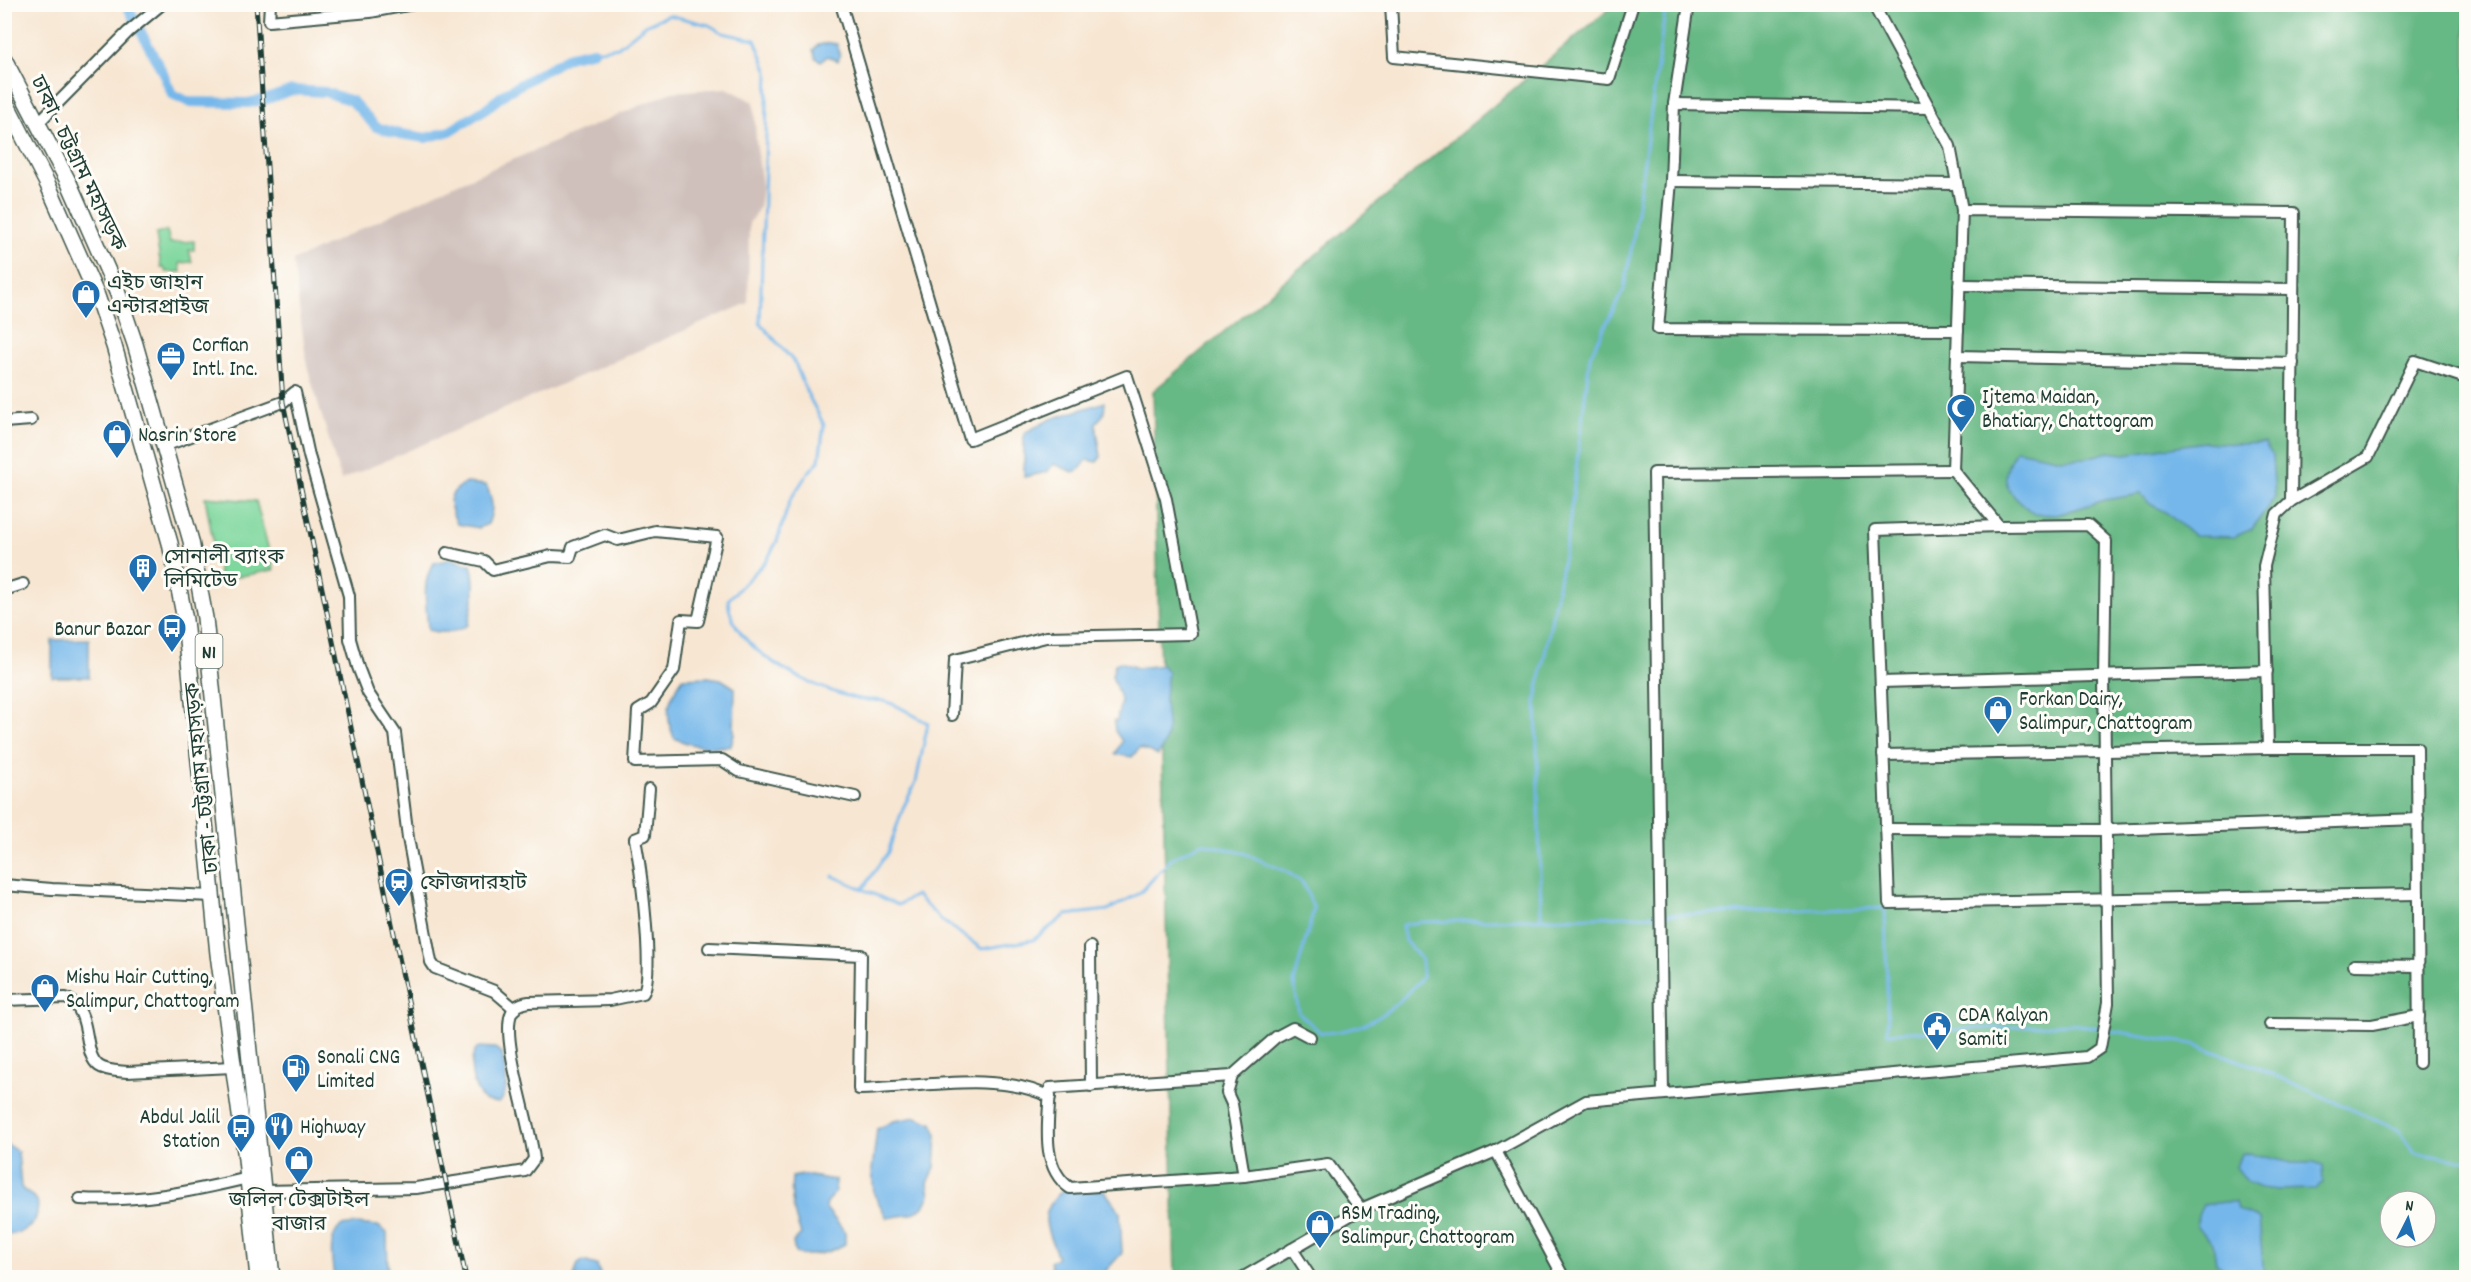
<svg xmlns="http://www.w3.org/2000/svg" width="2471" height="1282" font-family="Dekko,'Noto Sans Bengali',sans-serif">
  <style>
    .industrial { fill: #cfc0bb }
    .green { fill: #7ed79d; stroke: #4e8a68; stroke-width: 1.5 }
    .forest { fill: #66b884; stroke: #427a5c; stroke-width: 1.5; fill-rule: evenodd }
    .water { fill: #75b7ea; stroke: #4a7a8f; stroke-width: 1.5 }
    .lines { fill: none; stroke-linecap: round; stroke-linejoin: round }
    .stream { stroke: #75b7ea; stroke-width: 3 }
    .canal { stroke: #75b7ea; stroke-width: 10 }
    .minor-casing { stroke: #3f564c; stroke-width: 14 }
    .highway-casing { stroke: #3f564c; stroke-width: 18 }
    .minor { stroke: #fff; stroke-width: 10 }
    .highway { stroke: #fff; stroke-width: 15 }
    .rail-casing { stroke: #1f3d34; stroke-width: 5 }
    .rail { stroke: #fdfcf7; stroke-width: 3; stroke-dasharray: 9; stroke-linecap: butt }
    .labels { text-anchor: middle; stroke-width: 6; stroke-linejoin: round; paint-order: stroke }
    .shield { fill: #fdfcf7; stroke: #62766e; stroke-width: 1.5 }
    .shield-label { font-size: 20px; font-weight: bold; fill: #1f3d34 }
    .street-label { font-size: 21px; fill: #1f3d34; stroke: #fdfcf7 }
    .poi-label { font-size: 21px; fill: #1f3d34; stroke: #fdfcf7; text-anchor: start }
  </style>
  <rect width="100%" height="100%" fill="#fdfcf7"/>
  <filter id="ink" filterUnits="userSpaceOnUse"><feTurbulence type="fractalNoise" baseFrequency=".0167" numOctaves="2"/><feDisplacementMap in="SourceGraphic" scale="12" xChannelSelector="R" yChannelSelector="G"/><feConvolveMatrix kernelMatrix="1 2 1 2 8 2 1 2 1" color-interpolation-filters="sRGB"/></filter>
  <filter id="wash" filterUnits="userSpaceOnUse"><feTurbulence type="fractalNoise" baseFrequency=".008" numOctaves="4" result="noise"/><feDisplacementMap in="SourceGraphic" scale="24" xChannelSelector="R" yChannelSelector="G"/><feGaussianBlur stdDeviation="1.35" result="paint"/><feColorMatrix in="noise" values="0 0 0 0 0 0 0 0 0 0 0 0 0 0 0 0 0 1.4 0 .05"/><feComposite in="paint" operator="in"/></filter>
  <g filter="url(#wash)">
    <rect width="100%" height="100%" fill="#f7e6d2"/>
    <path class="industrial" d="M727,88L754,102L756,141L762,186L759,208L749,223L748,303L341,480L307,366L293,261L456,184L672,92Z"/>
    <g class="green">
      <path d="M167,231L170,243L194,241V250H189L192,262L180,263L181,272H166L164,268H161L156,234Z"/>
      <path d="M205,497L256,501L274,570L220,580Z"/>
    </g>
    <path class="forest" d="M1614,5H2466V1277H1175L1153,391ZM2390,1201H2426V1237H2390Z"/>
    <g class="water">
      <path d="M830,43L837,44L840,56L838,61L828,56L821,61L816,58L813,50L818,45Z"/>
      <path d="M1105,402L1104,414L1096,423L1101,457L1097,462L1087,460L1080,469L1073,472L1054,464L1047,472L1024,477V433L1051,419Z"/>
      <path d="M2204,442L2237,444L2265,443L2272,456L2275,497L2252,529L2234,537L2194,536L2167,513L2150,504L2141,494L2105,500L2057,515L2034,514C2007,492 1996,482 2016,450L2062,459L2087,458L2108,452L2125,454Z"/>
      <path d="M466,483L486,485C493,499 494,510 488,524L479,528L457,524C448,504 445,494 466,483Z"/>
      <path d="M451,559L471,565C477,584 473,605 468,625C456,633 443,634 428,630C427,607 420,583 434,563Z"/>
      <path d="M89,639V677H52V640Z"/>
      <path d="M1120,662L1137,668L1162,665L1168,672C1167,681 1165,691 1165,701C1166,724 1173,734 1158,755L1140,748L1132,757L1115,754L1122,741L1115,731L1114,721H1117L1121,701L1112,676L1115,664Z"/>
      <path d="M708,677L721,679L735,688L734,735L731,746C709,748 693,747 674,738C664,712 667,701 683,678Z"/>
      <path d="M479,1047L495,1048L502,1053C504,1069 512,1090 499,1103L485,1101C472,1089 468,1066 475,1050Z"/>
      <path d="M916,1117L932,1123L937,1135L936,1151L935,1168L928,1183L930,1195L924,1207L912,1214L887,1218L874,1194L872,1170L877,1129L894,1121Z"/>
      <path d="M5,1143L18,1152L21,1187C25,1193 31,1194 36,1199C39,1203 38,1208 37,1213C34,1230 19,1233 5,1236Z"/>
      <path d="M2249,1153L2292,1163H2313L2322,1166L2323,1182L2315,1189L2277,1190L2261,1188L2248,1183L2236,1167L2241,1155Z"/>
      <path d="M803,1175L835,1180V1192L825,1207L845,1232V1244C828,1253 814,1258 795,1253L793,1242L801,1234C794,1216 790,1196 792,1177Z"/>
      <path d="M1064,1189L1104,1190L1120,1212L1122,1253L1100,1277H1054L1050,1262L1058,1257C1046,1227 1036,1214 1064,1189Z"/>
      <path d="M2223,1202H2236L2238,1210L2259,1219L2264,1277H2229L2216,1263L2213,1242L2196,1226L2198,1215L2203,1205Z"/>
      <path d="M356,1224L378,1226L387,1233L388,1277H334C332,1261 327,1238 341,1226Z"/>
      <path d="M583,1261L597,1265L601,1277H574L578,1264Z"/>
    </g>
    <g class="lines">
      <g class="stream">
        <path d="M594,51L618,47L647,24L669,15L709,25L723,33L755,40L768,72L760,323L795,363L806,391L824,425L819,461L808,473L790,500L777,541L767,560L728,600C731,652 815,690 860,699C869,701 879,699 887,702C901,706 915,717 928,723L916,782L903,808L888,852L862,890"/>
        <path d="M833,876L898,905L916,895L940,919L982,949L1033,940L1066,915L1108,910L1140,893L1172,858L1202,843L1244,853L1287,872L1303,883L1314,909L1294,982L1299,1013L1321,1033C1367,1032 1392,1011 1422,978V960L1405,941L1402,925L1420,922L1885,908L1888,1033L2072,1024L2100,1028"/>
        <path d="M1541,918L1536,700L1568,534L1590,356L1624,289L1633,240L1666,4"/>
        <path d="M2107,1030L2193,1044L2254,1066L2400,1131L2414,1153L2466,1160"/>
      </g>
      <path class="canal" d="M126,4L162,71L172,94L189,102L248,103L267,99L292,90L325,92L352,101L376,127L400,134L426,138L450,131L484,110L507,92L570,56L594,51"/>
    </g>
  </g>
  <g filter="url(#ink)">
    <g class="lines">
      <g class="minor-casing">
        <g id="minor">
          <path d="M270,4L269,21L370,12L413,4"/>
          <path d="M841,4L970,439L1127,376L1166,499L1191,634L1046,637L955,660L952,715"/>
          <path d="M1391,4L1394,57L1609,79L1633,4"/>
          <path d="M1689,4L1674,104L1671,181L1658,329L1958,330"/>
          <path d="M1873,4L1950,146L1962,210"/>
          <path d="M1674,104L1930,108"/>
          <path d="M39,122L128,32L162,4"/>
          <path d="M4,130L18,123"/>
          <path d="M1671,181L1957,184"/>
          <path d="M1959,285L2293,289"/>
          <path d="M1957,356L2293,363"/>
          <path d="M4,422L31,420"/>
          <path d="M164,446L283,402L295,392L309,456L349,596L350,639L358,667L368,693L395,733L408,838L431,962L435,968L494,991L515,1009"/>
          <path d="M1999,526L1875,530L1889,903L2418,894"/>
          <path d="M447,553L484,561L493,570L551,556L570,557L573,547L605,535L618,540L655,531L717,537L698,621L681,620L674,670L651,703L638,711L635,762L722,760L739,771L855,797"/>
          <path d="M4,590L23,584"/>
          <path d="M1881,682L2267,671"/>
          <path d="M1883,755L2268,748"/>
          <path d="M1886,829L2107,830L2418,819"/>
          <path d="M4,885L52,889L212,896"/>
          <path d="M1090,947L1091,1086"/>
          <path d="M709,948L861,955L859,1089C918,1088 996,1070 1050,1097"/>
          <path d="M2354,965L2418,966"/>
          <path d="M4,1000L66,998C94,1011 81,1053 99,1066C106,1071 119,1071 127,1072L233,1067"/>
          <path d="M2270,1024L2372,1025L2419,1016"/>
          <path d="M2419,1063L2417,748H2268L2264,566L2277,514L2291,501L2368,457L2415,361L2466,378"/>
          <path d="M1232,1076L1050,1088C1049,1120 1039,1166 1070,1188L1244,1176L1328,1164L1361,1209"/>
          <path d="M1663,1094L1654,473L1953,470"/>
          <path d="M1496,1151L1564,1278"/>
          <path d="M1244,1176L1232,1104L1227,1093L1232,1076L1276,1037L1293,1028L1310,1037"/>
          <path d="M263,1191L416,1188L525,1171L534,1159C531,1126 501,1041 511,1014C514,1006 522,1003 529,1002L610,1000L643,993C655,975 640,864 635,839L645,835L649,789"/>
          <path d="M80,1199C141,1202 190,1192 248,1178"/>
          <path d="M1292,1249L1311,1278"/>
          <path d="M1242,1278L1361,1209L1496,1151L1586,1101L2087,1057L2100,1048L2108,1003L2104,677L2106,541L2088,525L1999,526L1953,470L1962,210L2294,213L2291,501"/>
        </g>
      </g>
      <g class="highway-casing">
        <g id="highway">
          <path d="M4,59L69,183L118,294L135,344L191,541L205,618L272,1278"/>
          <path d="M4,99L48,185L97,296L114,346L170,543L185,620L218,954L246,1159L258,1278"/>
        </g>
      </g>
      <use href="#minor" class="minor"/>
      <use href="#highway" class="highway"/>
      <g class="rail-casing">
        <path id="rail" d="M256,4L283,402L466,1278"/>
      </g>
      <use href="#rail" class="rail"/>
    </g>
  </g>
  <defs>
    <g id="shop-pin" transform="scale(1.5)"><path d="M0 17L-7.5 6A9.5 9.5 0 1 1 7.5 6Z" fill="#1f6fb2" stroke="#fdfcf7"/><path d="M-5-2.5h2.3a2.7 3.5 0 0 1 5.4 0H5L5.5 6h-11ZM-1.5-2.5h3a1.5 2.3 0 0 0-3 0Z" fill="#fff"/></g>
    <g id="office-pin" transform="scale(1.5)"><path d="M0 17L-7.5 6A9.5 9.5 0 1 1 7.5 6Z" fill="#1f6fb2" stroke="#fdfcf7"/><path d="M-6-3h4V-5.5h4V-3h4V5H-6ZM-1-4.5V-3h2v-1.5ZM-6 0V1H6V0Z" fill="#fff"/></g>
    <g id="mosque-pin" transform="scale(1.5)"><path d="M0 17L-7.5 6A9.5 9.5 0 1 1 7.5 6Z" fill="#1f6fb2" stroke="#fdfcf7"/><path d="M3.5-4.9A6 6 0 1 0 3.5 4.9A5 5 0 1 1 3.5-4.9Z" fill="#fff"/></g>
    <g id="building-pin" transform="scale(1.5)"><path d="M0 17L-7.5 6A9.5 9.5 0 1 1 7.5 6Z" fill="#1f6fb2" stroke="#fdfcf7"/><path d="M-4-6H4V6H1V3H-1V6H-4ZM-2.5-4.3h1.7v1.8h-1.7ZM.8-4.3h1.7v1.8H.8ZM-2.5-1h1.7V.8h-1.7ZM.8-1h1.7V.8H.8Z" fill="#fff"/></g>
    <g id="bus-pin" transform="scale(1.5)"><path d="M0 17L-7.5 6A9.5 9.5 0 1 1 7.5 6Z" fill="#1f6fb2" stroke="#fdfcf7"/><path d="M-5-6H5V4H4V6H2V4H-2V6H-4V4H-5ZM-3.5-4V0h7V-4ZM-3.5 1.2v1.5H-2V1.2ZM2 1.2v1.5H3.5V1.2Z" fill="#fff"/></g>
    <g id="station-pin" transform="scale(1.5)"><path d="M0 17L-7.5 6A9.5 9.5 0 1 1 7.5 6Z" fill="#1f6fb2" stroke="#fdfcf7"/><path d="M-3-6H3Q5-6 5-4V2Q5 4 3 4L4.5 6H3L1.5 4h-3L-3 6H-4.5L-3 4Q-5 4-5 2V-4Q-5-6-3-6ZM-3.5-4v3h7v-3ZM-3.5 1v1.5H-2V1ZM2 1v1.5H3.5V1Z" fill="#fff"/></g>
    <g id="civic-pin" transform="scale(1.5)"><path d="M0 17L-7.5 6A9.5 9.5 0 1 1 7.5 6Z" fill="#1f6fb2" stroke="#fdfcf7"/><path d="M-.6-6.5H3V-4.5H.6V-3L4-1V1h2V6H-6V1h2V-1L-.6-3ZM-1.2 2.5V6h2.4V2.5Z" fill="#fff"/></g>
    <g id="fuel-pin" transform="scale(1.5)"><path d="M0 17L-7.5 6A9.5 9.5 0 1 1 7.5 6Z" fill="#1f6fb2" stroke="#fdfcf7"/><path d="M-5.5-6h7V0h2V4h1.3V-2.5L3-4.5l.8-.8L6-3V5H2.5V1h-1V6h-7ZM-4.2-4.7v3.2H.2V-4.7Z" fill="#fff"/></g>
    <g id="restaurant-pin" transform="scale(1.5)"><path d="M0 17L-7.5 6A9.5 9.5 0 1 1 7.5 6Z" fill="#1f6fb2" stroke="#fdfcf7"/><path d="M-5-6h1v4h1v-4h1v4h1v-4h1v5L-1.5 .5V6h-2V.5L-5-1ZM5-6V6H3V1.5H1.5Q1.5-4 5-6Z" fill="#fff"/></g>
  </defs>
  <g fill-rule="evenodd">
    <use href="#shop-pin" x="86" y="294"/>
    <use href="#office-pin" x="171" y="356"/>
    <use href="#mosque-pin" x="1961" y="408"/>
    <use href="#shop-pin" x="117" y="434"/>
    <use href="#building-pin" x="143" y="568"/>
    <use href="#bus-pin" x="172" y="628"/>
    <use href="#shop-pin" x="1998" y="710"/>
    <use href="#station-pin" x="399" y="882"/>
    <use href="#shop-pin" x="45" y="988"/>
    <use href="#civic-pin" x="1937" y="1026"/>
    <use href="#fuel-pin" x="296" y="1068"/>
    <use href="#restaurant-pin" x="279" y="1126"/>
    <use href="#bus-pin" x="241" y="1128"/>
    <use href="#shop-pin" x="299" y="1160"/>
    <use href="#shop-pin" x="1320" y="1224"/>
  </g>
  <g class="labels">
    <rect class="shield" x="195.5" y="634" width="27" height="34" rx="4.5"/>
    <g class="shield-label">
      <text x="209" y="658">N1</text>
    </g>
    <g class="street-label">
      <text transform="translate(79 163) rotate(64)" y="7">ঢাকা - চট্টগ্রাম মহাসড়ক</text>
      <text transform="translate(201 778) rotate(-96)" y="7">ঢাকা - চট্টগ্রাম মহাসড়ক</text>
    </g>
    <g class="poi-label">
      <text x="107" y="289">এইচ জাহান<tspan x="107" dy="24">এন্টারপ্রাইজ</tspan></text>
      <text x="192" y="351">Corfian<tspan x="192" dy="24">Intl. Inc.</tspan></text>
      <text x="1982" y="403">Ijtema Maidan,<tspan x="1982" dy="24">Bhatiary, Chattogram</tspan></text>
      <text x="138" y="441">Nasrin Store</text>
      <text x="164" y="563">সোনালী ব্যাংক<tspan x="164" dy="24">লিমিটেড</tspan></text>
      <text x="151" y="635" text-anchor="end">Banur Bazar</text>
      <text x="2019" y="705">Forkan Dairy,<tspan x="2019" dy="24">Salimpur, Chattogram</tspan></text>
      <text x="420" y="889">ফৌজদারহাট</text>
      <text x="66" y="983">Mishu Hair Cutting,<tspan x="66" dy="24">Salimpur, Chattogram</tspan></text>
      <text x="1958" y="1021">CDA Kalyan<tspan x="1958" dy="24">Samiti</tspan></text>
      <text x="317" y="1063">Sonali CNG<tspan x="317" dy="24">Limited</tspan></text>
      <text x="220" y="1123" text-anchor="end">Abdul Jalil<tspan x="220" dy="24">Station</tspan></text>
      <text x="300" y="1133">Highway</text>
      <text x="299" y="1206" text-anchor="middle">জলিল টেক্সটাইল<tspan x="299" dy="24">বাজার</tspan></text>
      <text x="1341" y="1219">RSM Trading,<tspan x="1341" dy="24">Salimpur, Chattogram</tspan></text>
    </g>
  </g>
  <rect width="2471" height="1282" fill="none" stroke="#fdfcf7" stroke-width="24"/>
  <g transform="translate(2408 1219) rotate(6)"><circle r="28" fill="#fdfcf7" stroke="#a4b0a9" stroke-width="1.5"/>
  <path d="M0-4.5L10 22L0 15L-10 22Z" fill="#1f6fb2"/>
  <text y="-9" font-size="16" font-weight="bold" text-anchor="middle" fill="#1f3d34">N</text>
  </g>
</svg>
